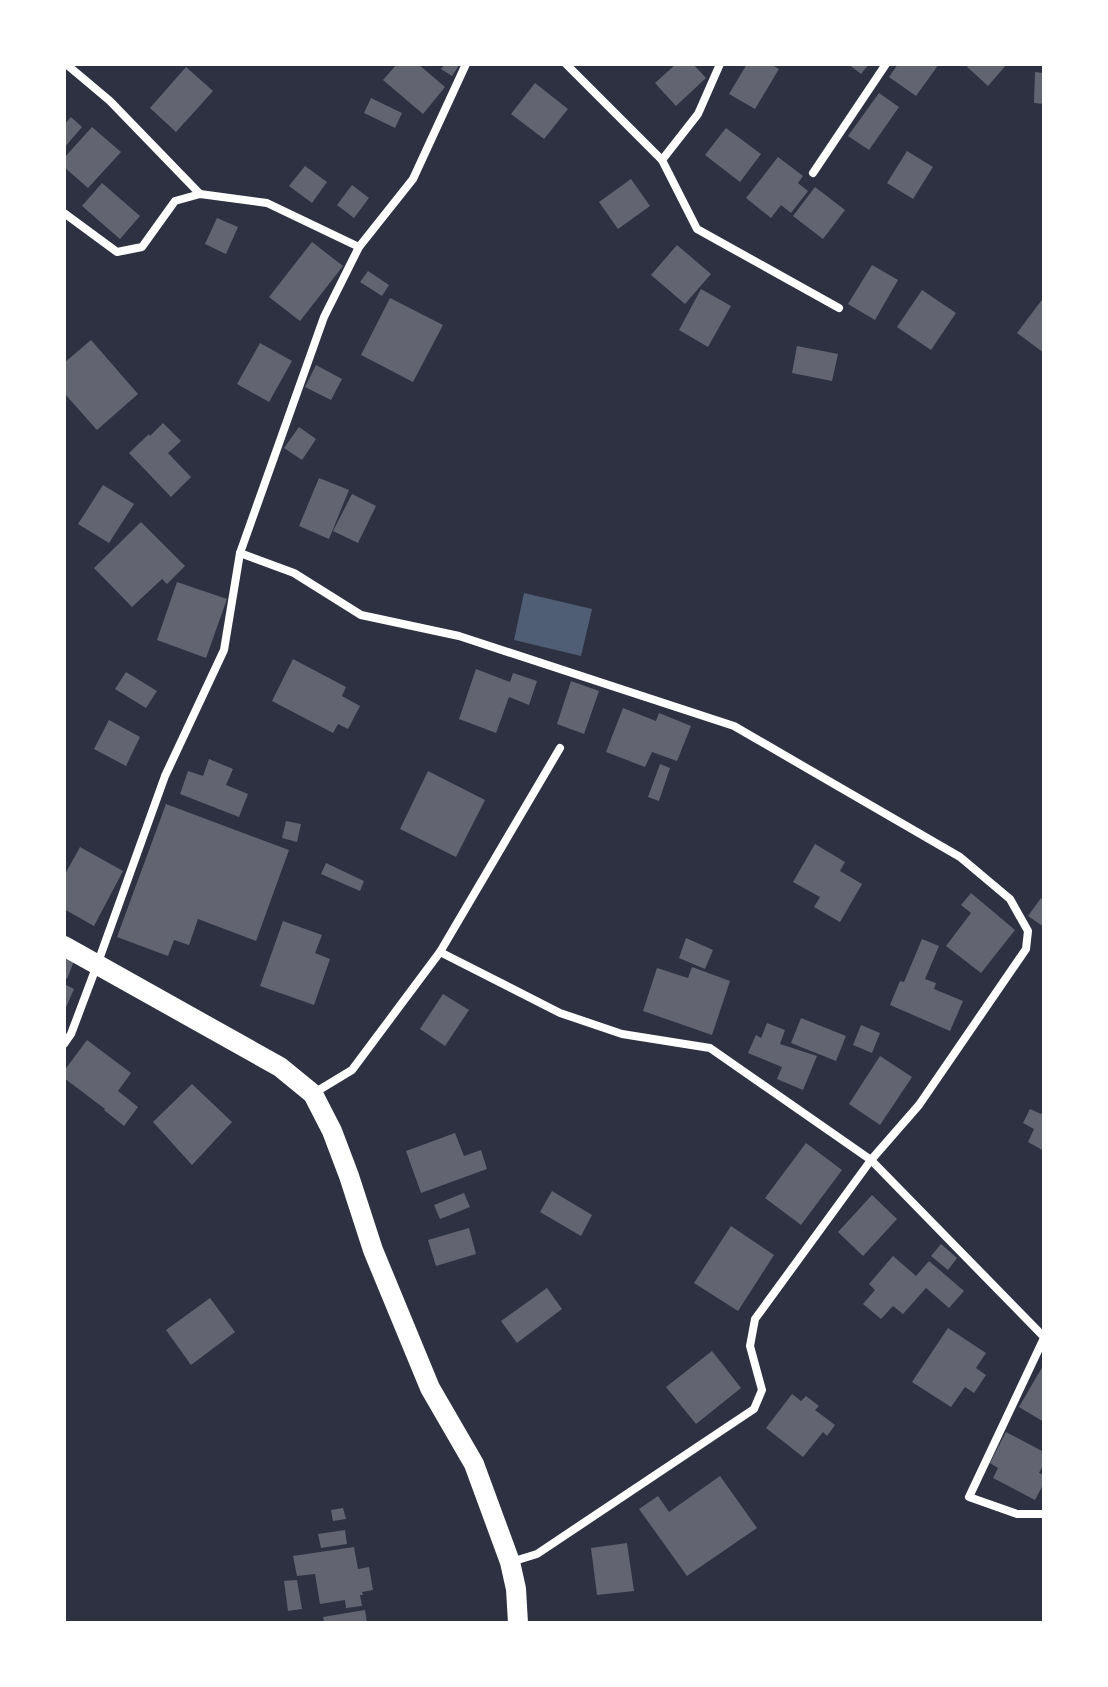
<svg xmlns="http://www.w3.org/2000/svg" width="1108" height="1687" font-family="'Roboto Condensed',sans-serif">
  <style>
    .water { fill: #4f5d75 }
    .building { fill: #626471 }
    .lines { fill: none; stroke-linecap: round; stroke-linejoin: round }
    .minor { stroke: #fff; stroke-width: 8 }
    .primary { stroke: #fff; stroke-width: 20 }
  </style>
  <rect width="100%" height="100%" fill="#2d3142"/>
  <path class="water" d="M524,593L592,609L581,656L514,640Z"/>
  <g class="building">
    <path d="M397,64H418L445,87L423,114L383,80Z"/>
    <path d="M445,64H460L452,76L441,69Z"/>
    <path d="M676,64H693L706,78L676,106L655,83Z"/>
    <path d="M747,64H770L779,69L755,109L729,94Z"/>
    <path d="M848,64H869L861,74Z"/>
    <path d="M898,64H939L916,96L889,77Z"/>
    <path d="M964,64H1007L988,86Z"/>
    <path d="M186,67L213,91L176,132L150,108Z"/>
    <path d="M1035,72L1044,73V104L1034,103Z"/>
    <path d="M535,83L568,109L544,139L511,114Z"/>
    <path d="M879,93L899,107L869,150L848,136Z"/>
    <path d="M371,98L402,113L395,128L364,113Z"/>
    <path d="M71,117L82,127L64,148V125Z"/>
    <path d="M92,127L121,152L88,188L64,167V158Z"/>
    <path d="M726,128L761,154L740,182L705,155Z"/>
    <path d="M907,151L933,167L913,199L887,183Z"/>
    <path d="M778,157L803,176L798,183L808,191L791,213L781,205L771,218L746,198Z"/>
    <path d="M305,166L327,182L312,203L289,186Z"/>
    <path d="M631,179L650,206L618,229L599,202Z"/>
    <path d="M102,183L140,216L120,239L82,206Z"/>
    <path d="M352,185L369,198L354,218L337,205Z"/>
    <path d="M815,187L845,210L823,239L793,216Z"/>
    <path d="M217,218L238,227L226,254L205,244Z"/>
    <path d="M312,242L343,266L300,321L269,297Z"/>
    <path d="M677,245L711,274L685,304L651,275Z"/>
    <path d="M872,265L898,280L875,320L848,304Z"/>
    <path d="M368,271L389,285L382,296L360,282Z"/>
    <path d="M701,289L731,306L708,347L679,330Z"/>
    <path d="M922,290L956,313L931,350L897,327Z"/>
    <path d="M1044,297V353L1017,333Z"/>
    <path d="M390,298L443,325L413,382L361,355Z"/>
    <path d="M91,340L138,394L97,430L64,393V363Z"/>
    <path d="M260,343L292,361L269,402L237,384Z"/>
    <path d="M797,346L838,354L832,381L792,373Z"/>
    <path d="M316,365L342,379L331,400L305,387Z"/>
    <path d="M163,423L181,441L168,453L191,477L171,497L129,453L149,434L150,436Z"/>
    <path d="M299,427L316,439L302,460L284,448Z"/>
    <path d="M319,478L349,490L329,539L299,526Z"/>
    <path d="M103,485L134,504L109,543L78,524Z"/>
    <path d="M352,494L376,506L358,543L333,531Z"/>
    <path d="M141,522L185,566L167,584L162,579L132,607L94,568Z"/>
    <path d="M177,582L227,599L206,658L157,640Z"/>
    <path d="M293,659L346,687L342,696L360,706L348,729L338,724L333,733L272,701Z"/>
    <path d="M476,669L510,682L513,673L537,681L529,705L509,697L496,733L459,719Z"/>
    <path d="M126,672L157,691L146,708L115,689Z"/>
    <path d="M571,681L599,691L584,734L557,724Z"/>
    <path d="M623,708L656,721L659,713L691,726L677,761L652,752L645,767L606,752Z"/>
    <path d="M109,720L140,737L126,766L94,749Z"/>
    <path d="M209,759L233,769L226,785L248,794L239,817L180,794L188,771L203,776Z"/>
    <path d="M660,764L670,768L659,801L648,797Z"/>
    <path d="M428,771L485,800L456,857L400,829Z"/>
    <path d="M166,804L289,850L256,941L198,919L189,945L174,940L168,956L117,937Z"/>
    <path d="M286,821L301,824L297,842L282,838Z"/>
    <path d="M815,844L845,862L840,871L862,884L840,922L814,907L820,897L793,882Z"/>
    <path d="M80,847L123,871L94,926L64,909V876Z"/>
    <path d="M326,863L364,881L360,891L321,874Z"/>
    <path d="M971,893L1015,930L981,973L946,946L971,913L961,905Z"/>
    <path d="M1041,898L1044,900V927L1028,916Z"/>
    <path d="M283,921L322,935L315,953L330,959L314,1005L260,986Z"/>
    <path d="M686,938L713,950L705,969L679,958Z"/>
    <path d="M922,939L939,946L925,979L936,983L934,989L963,1001L950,1031L890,1005L900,981L904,982Z"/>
    <path d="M64,957L74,961L67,979L64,978Z"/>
    <path d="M692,967L730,981L712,1035L643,1011L657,968L688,978Z"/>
    <path d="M64,984L74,989L64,1012Z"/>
    <path d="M443,994L469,1010L445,1046L420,1029Z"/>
    <path d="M801,1018L846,1036L836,1061L791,1043Z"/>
    <path d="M767,1023L785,1030L780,1044L817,1056L803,1090L777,1079L782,1067L748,1053L756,1035L761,1038Z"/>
    <path d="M861,1025L880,1033L872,1053L853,1045Z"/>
    <path d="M87,1040L131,1073L118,1091L138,1107L124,1126L104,1110L105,1109L64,1078V1071Z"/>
    <path d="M880,1056L912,1077L880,1125L849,1104Z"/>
    <path d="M192,1084L232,1122L192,1165L153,1122Z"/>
    <path d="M1030,1109L1041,1114L1044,1109V1151L1028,1142L1034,1129L1023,1123Z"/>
    <path d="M455,1133L464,1156L481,1150L487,1169L421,1193L406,1151Z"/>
    <path d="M806,1143L842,1170L801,1225L765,1198Z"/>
    <path d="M552,1191L592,1215L581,1236L540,1212Z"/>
    <path d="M464,1193L470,1207L440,1219L434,1205Z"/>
    <path d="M872,1195L897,1219L863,1256L838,1232Z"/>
    <path d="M731,1226L774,1255L738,1311L694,1283Z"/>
    <path d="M469,1228L476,1254L436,1266L428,1240Z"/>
    <path d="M941,1244L957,1258L948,1270L931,1256Z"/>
    <path d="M893,1256L916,1276L929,1261L964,1291L949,1308L926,1288L903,1314L893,1306L881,1319L863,1304L875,1290L869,1284Z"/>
    <path d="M547,1288L562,1309L517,1343L501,1321Z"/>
    <path d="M210,1298L235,1332L191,1365L166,1330Z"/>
    <path d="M948,1328L986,1353L976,1368L986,1375L974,1393L965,1387L951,1407L912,1382Z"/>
    <path d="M712,1351L741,1388L696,1424L666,1387Z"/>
    <path d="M1044,1364V1422L1019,1407Z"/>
    <path d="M792,1394L801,1401L806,1396L819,1406L815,1410L835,1425L827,1436L823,1432L803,1457L766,1428Z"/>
    <path d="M1006,1432L1044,1452V1463L1039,1473L1044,1475V1483L1035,1500L993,1478L998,1468L990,1463Z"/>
    <path d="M720,1476L757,1528L687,1576L639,1509L658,1496L669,1512Z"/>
    <path d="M343,1508L346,1519L333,1521L331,1510Z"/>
    <path d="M345,1530L347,1544L321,1548L318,1534Z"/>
    <path d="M627,1543L634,1591L597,1595L591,1548Z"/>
    <path d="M354,1547L358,1569L369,1567L373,1590L362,1592L363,1595H360L362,1606L346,1608L345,1600L320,1604L315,1574L297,1576L293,1556Z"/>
    <path d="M297,1580L302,1609L288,1611L284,1581Z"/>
    <path d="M365,1610L367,1623H324L323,1617Z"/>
  </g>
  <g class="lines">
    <g class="minor">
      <path d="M66,64L110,101L200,194"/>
      <path d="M566,64L662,160L697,229L839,308"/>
      <path d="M662,160L698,114L720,64"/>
      <path d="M813,173L886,64"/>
      <path d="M64,213L117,252L142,247L175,201L200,194L267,203L359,247"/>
      <path d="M240,553L294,573L361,615L459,636L734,726L960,857L1010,899L1028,931L1026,949L919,1105L871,1160L755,1319L750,1346L762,1390L754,1409L537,1554L511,1562"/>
      <path d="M440,952L560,1013L622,1034L710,1048L871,1160L1044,1337"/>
      <path d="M64,1044L71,1034L97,965L165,776L224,650L240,553L324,317L359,247L413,179L466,64"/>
      <path d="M314,1093L352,1070L440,952L560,748"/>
      <path d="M1044,1338L969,1497L1017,1514H1044"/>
    </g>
    <path class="primary" d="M64,946L280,1067L313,1094L332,1131L349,1176L373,1250L430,1388L474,1464L510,1562L516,1589L518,1623"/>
  </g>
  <rect width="1108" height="1687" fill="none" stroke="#ffffff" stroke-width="132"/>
</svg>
